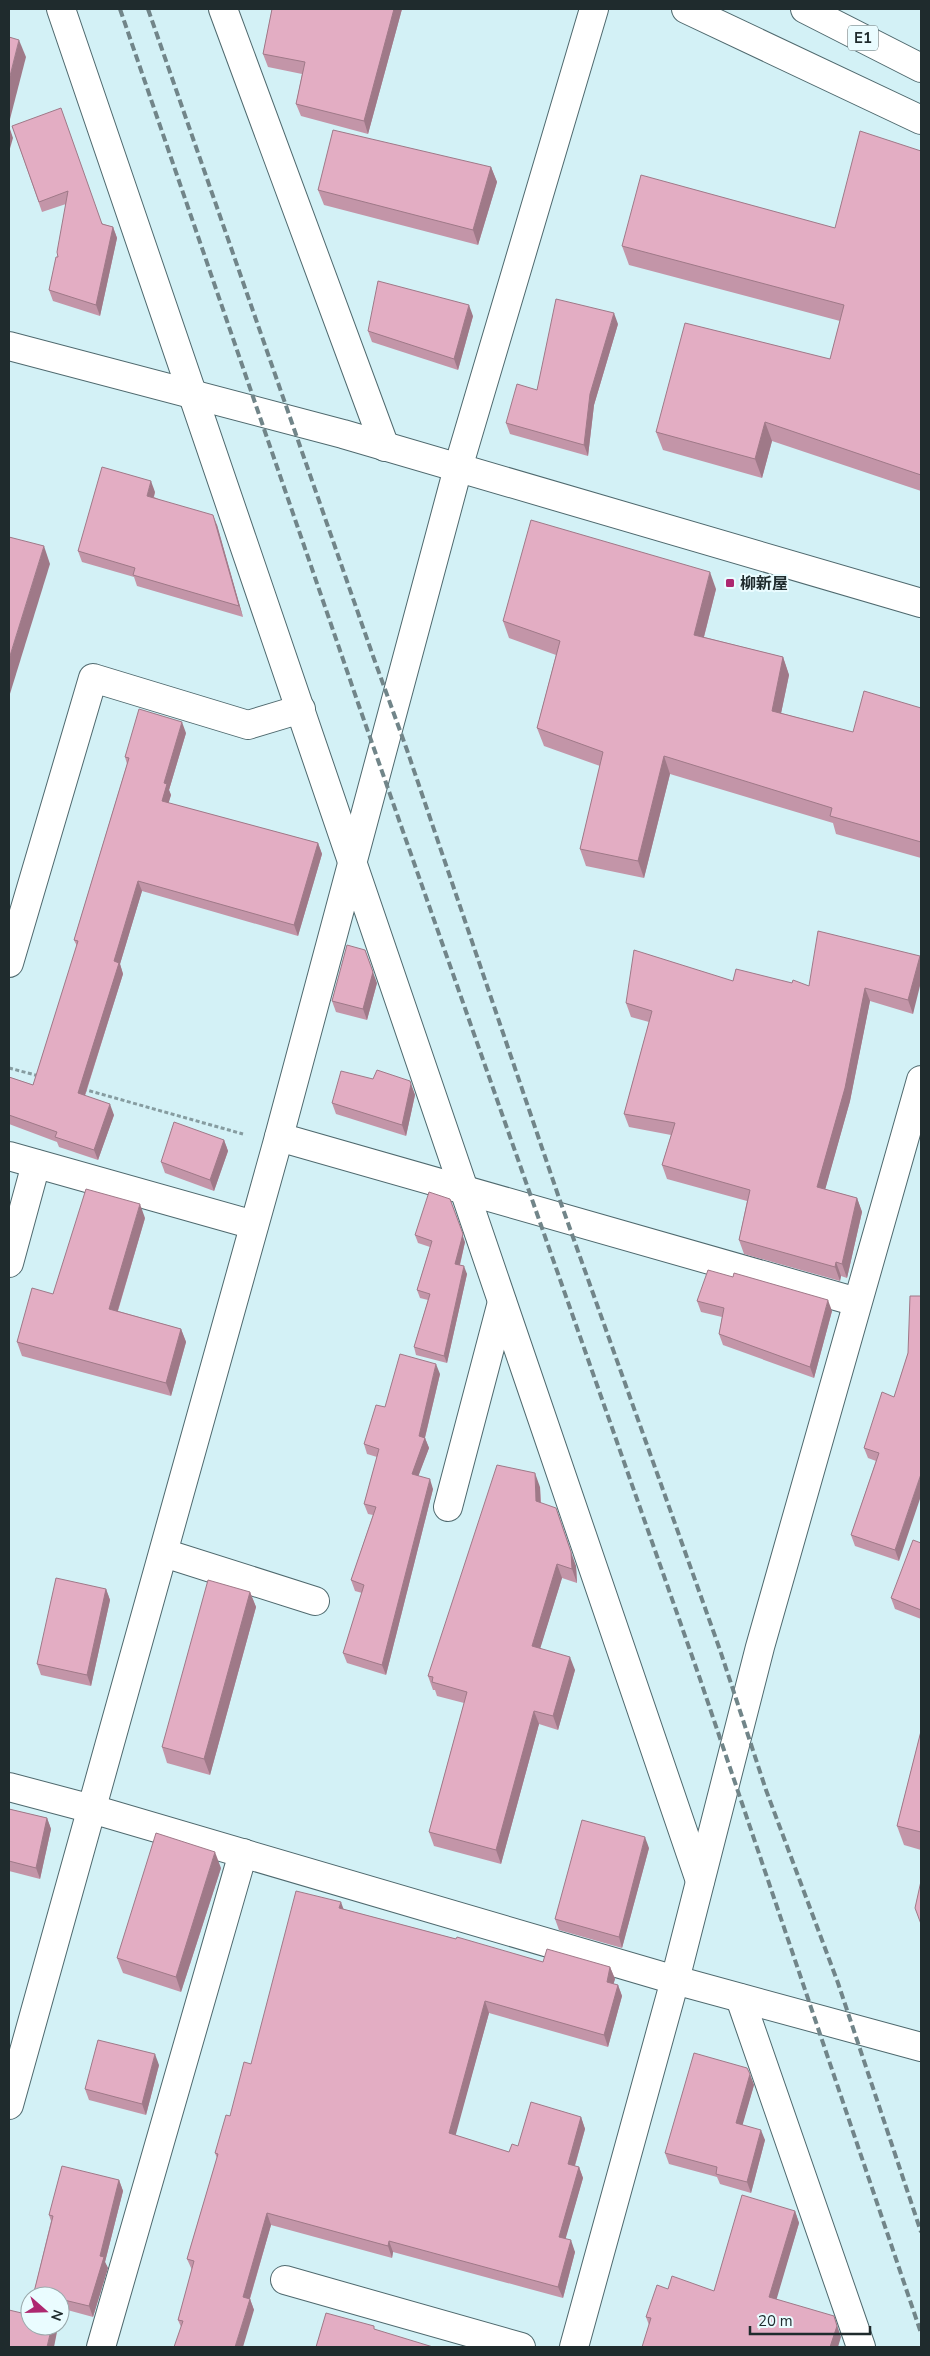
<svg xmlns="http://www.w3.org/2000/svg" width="930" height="2356" font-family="'Nunito Sans','Noto Sans JP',sans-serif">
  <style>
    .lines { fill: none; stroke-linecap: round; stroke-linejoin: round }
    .minor-casing { stroke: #4f696e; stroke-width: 30 }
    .tertiary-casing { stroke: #4f696e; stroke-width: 30 }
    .motorway-casing { stroke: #4f696e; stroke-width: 30 }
    .path { stroke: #869ca0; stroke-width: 3; stroke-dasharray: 4 2.5; stroke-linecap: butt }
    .minor { stroke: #fff; stroke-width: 28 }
    .tertiary { stroke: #fff; stroke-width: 28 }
    .motorway { stroke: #fff; stroke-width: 28 }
    .rail { stroke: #718589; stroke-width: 4; stroke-dasharray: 8 4; stroke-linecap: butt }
    .wall { fill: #c395a8 }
    .shaded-wall { fill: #9f7988 }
    .building { fill: #e3adc3; stroke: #9f7988 }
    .poi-dot { fill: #ad2870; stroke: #eafcff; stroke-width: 2 }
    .labels { text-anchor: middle; stroke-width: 4; stroke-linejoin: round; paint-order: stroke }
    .shield { fill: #eafcff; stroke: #5c6a6c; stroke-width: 1 }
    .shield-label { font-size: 15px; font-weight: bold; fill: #1f2b2d }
    .poi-label { font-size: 16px; font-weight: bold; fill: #1f2b2d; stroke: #eafcff; text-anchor: start }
  </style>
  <rect width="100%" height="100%" fill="#d3f1f6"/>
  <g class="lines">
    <g class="minor-casing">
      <g id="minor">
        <path d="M61,9L700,1881"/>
        <path d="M223,9L385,447"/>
        <path d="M686,9L921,120"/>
        <path d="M9,963L93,678L248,725L301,709"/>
        <path d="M279,1137L857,1302"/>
        <path d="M9,1156L254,1225"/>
        <path d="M9,1263L36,1164"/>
        <path d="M448,1507L502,1302"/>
        <path d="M164,1553L315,1601"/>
        <path d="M9,1787L92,1809L675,1980L921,2047"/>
        <path d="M740,1998L861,2347"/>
        <path d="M9,2105L277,1144L458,468L594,9"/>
        <path d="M285,2280L521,2347"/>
        <path d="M101,2347L243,1853"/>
        <path d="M574,2347L675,1980L760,1647L921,1080"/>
      </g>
    </g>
    <g class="tertiary-casing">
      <path id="tertiary" d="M9,346L343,434L921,603"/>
    </g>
    <g class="motorway-casing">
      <path id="motorway" d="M805,9L921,68"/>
    </g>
    <g class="path">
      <path d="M9,1068L39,1076"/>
      <path d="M83,1089L243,1134"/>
    </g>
    <use href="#minor" class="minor"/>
    <use href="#tertiary" class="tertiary"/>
    <use href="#motorway" class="motorway"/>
    <g class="rail">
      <path d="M120,9L358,703L699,1676L921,2333"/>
      <path d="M148,9L373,656L407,750L558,1195L720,1650L766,1790L838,1983L921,2232"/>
    </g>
  </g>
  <g class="wall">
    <path d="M272,9H402L368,134L301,116L296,104L302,74L268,67L263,54Z"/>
    <path d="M12,126L103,224L113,227L117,238L100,316L53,301L49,290L58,257L66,204L42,212Z"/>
    <path d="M921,151V491L772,441L762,478L663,450L656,432L830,359L840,321L629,265L622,246L835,228Z"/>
    <path d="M491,167L497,182L478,245L324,205L318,190Z"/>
    <path d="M473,316L458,370L372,342L368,331Z"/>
    <path d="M618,324L594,405L588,456L510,434L506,423L537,390Z"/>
    <path d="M155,492L154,497L217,525L243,617L137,586L134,577L82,562L78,551Z"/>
    <path d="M716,589L704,637L783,657L789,675L781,713L853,732L921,708V858L836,834L833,823L670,774L644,878L586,866L580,849L600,766L544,746L537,728L556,655L509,638L503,621Z"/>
    <path d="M186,733L169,790L171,795L168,803L318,843L322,854L298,936L142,891L120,964L123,974L85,1096L114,1115L98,1160L59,1147L57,1142L9,1124V1077L33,1085L77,946L74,940L127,764L125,757Z"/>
    <path d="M920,956L913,1014L870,1001L850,1101L825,1189L857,1198L862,1212L847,1278L841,1276L840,1281L744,1254L739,1240L747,1201L667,1179L662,1165L671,1135L629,1127L624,1114L649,1022L631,1017L626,1003L733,981L792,983L809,986Z"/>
    <path d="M377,983L367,1020L336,1012L332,1001Z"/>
    <path d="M373,1079L410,1081L415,1095L406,1136L336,1114L332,1103Z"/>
    <path d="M224,1140L228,1151L214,1191L165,1173L161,1162Z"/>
    <path d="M145,1218L118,1311L181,1329L186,1342L171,1396L22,1356L17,1342L53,1294Z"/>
    <path d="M415,1235L465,1242L460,1265L467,1274L447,1363L416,1355L414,1347L428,1300L420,1298L417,1290L430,1247L418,1243Z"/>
    <path d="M921,1296L899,1561L855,1546L851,1535L876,1461L868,1458L864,1448L894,1397L908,1353Z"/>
    <path d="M697,1301L832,1311L814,1378L723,1345L719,1334L722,1317L701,1312Z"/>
    <path d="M440,1374L425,1438L429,1448L418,1476L433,1489L386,1675L347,1663L343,1653L362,1593L355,1591L351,1580L373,1515L368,1514L364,1504L377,1457L367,1454L364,1444L385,1407Z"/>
    <path d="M540,1487L541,1503L576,1566L577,1583L562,1578L540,1648L575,1670L558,1730L539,1724L501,1864L434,1846L429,1832L464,1703L437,1696L435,1690H433L428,1676Z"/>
    <path d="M921,1543V1619L895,1609L891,1598Z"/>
    <path d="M106,1589L110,1600L91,1686L41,1675L37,1664Z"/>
    <path d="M250,1592L256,1607L210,1775L167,1763L162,1747Z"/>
    <path d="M921,1731V1850L904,1845L897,1826Z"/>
    <path d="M9,1809L47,1818L51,1829L40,1879L9,1871Z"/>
    <path d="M649,1848L622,1948L559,1930L555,1919Z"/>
    <path d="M221,1868L181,1992L123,1973L117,1958Z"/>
    <path d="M343,1909L543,1962L610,1967L615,1979L613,1984L618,1985L622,1996L608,2047L489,2013L455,2135L509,2152L518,2146L581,2117L585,2129L575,2166L579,2167L583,2178L565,2239L575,2252L563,2298L393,2252L392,2258L271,2225L250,2299L254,2310L181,2327L178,2320L192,2270L187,2259L217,2158L215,2153L230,2116L251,2064Z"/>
    <path d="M159,2065L146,2115L89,2100L85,2089Z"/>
    <path d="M747,2068L754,2085L742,2125L765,2140L751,2193L720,2184L717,2177L669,2164L665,2153Z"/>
    <path d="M119,2180L123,2191L105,2262L108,2268L93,2317L60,2308V2296H35L34,2292L51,2221L49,2215Z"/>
    <path d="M795,2211L799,2223L776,2299L841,2337L649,2325L646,2317L668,2289L714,2291Z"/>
  </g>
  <g class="shaded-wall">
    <path d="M394,9H402L368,134L364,121Z"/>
    <path d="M19,40L26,57L9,123V80Z"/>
    <path d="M9,126L13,138L9,152Z"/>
    <path d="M491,167L497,182L478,245L473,230Z"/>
    <path d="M113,227L117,238L100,316L96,305Z"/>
    <path d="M469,305L473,316L458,370L454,359Z"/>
    <path d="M614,313L618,324L594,405L588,456L584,445L590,394Z"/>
    <path d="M765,422L772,441L762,478L755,459Z"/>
    <path d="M151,481L155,492L151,506L147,496Z"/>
    <path d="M213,515L217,525L243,617L239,606Z"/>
    <path d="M44,546L50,564L9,697V659Z"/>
    <path d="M710,572L716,589L700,652L694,635Z"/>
    <path d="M783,657L789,675L778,728L772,711Z"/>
    <path d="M182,722L186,733L169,790L171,795L166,812L162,801L164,783Z"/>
    <path d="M664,756L670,774L644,878L638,861Z"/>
    <path d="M318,843L322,854L298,936L294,925Z"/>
    <path d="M138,881L142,891L120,964L123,974L82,1104L78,1093L114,961Z"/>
    <path d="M365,950L377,983L367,1020L363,1009Z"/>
    <path d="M920,956L921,961V982L913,1014L908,1000Z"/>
    <path d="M865,988L870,1001L850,1101L822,1201L817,1187Z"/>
    <path d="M411,1084L415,1095L406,1136L402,1125Z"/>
    <path d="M110,1104L114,1115L98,1160L94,1150Z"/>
    <path d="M224,1140L228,1151L214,1191L210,1180Z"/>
    <path d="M857,1198L862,1212L847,1278L842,1264Z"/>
    <path d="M450,1199L465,1242L458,1272L455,1264Z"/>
    <path d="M140,1204L145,1218L114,1323L109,1309Z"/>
    <path d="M836,1262L841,1276L840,1281L835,1267Z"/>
    <path d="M464,1266L467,1274L447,1363L444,1356Z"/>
    <path d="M828,1300L832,1311L814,1378L810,1367Z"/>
    <path d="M181,1329L186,1342L171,1396L166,1383Z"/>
    <path d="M436,1364L440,1374L424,1441L425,1438L429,1448L415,1485L412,1474L419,1436Z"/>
    <path d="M535,1473L540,1487L541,1515L536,1501Z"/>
    <path d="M921,1474V1496L899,1561L895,1550Z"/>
    <path d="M430,1479L433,1489L386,1675L382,1665Z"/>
    <path d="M556,1508L576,1566L577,1583L572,1569Z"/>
    <path d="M557,1564L562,1578L537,1659L532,1646Z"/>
    <path d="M106,1589L110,1600L91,1686L87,1675Z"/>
    <path d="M250,1592L256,1607L210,1775L204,1759Z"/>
    <path d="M570,1657L575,1670L558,1730L553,1716Z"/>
    <path d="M534,1711L539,1724L501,1864L496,1850Z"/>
    <path d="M47,1818L51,1829L40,1879L36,1868Z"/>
    <path d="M645,1837L649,1848L622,1948L619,1937Z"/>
    <path d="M215,1852L221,1868L181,1992L176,1977Z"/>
    <path d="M341,1902L345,1913L339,1908Z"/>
    <path d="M610,1967L615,1979L611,1993L607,1982Z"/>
    <path d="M618,1985L622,1996L608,2047L604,2035Z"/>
    <path d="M485,2001L489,2013L453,2145L449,2133Z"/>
    <path d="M155,2054L159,2065L146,2115L142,2104Z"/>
    <path d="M750,2074L754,2085L740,2134L736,2123Z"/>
    <path d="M581,2117L585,2129L572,2175L568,2164Z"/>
    <path d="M761,2130L765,2140L751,2193L747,2182Z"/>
    <path d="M579,2167L583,2178L563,2248L559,2237Z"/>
    <path d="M119,2180L123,2191L105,2262L108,2268L93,2317L89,2306L100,2256Z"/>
    <path d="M795,2211L799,2223L774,2308L769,2297Z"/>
    <path d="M267,2213L271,2225L247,2308L243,2297Z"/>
    <path d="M571,2240L575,2252L563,2298L558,2287Z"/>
    <path d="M389,2241L393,2252L392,2258L388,2246Z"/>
    <path d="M250,2299L254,2310L243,2347H235Z"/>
    <path d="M834,2316L841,2337L838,2347H830Z"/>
    <path d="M52,2326H55L57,2332L54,2347H47Z"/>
  </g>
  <g class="building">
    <path d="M272,9H394L364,121L296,104L305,62L263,54Z"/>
    <path d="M9,37L19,40L9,80Z"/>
    <path d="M61,108L102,224L113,227L96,305L49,290L56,257H58L57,252L68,191L39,202L12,126Z"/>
    <path d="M333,130L491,167L473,230L318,190Z"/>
    <path d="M860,131L921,151V475L765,422L755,459L656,432L685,323L830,359L844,305L622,246L641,175L835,228Z"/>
    <path d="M378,281L469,305L454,359L368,331Z"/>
    <path d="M556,299L614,313L590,394L584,445L506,423L517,384L537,390Z"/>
    <path d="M102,467L151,481L147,496L213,515L239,606L133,575L135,568L78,551Z"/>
    <path d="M531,520L710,572L694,635L783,657L772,711L853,732L864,691L921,708V842L830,816L832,808L664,756L638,861L580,849L603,752L537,728L560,641L503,621Z"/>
    <path d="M9,537L44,546L9,659Z"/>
    <path d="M139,709L182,722L164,783L167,784L162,801L318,843L294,925L138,881L114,961L119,963L78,1093L110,1104L94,1150L55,1137L57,1132L9,1115V1077L33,1085L78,941L74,940L129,758L125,757Z"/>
    <path d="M818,931L920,956L908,1000L865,988L845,1088L817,1187L857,1198L842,1264L836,1262L835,1267L739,1240L750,1190L662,1165L675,1123L624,1114L652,1011L626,1003L634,950L733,981L736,969L792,983L793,980L809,986Z"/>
    <path d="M347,945L365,950L373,972L363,1009L332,1001Z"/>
    <path d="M377,1070L410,1081L411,1084L402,1125L332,1103L341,1071L373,1079Z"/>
    <path d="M174,1122L224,1140L210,1180L161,1162Z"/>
    <path d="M86,1189L140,1204L109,1309L181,1329L166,1383L17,1342L32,1288L53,1294Z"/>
    <path d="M429,1192L450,1199L463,1234L455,1264L464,1266L444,1356L414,1347L430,1294L417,1290L432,1241L415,1235Z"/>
    <path d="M708,1270L733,1277L734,1273L828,1300L810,1367L719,1334L724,1308L697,1301Z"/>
    <path d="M910,1296H921V1474L895,1550L851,1535L879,1453L864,1448L882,1392L894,1397L908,1353Z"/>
    <path d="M400,1354L436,1364L419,1436L425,1438L412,1474L430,1479L382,1665L343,1653L364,1585L351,1580L376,1507L364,1504L379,1449L364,1444L376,1405L385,1407Z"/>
    <path d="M497,1465L535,1473L536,1501L556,1508L571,1552L572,1569L557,1564L532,1646L570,1657L553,1716L534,1711L496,1850L429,1832L467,1692L432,1682L433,1677L428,1676Z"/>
    <path d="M913,1540L921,1543V1610L891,1598Z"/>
    <path d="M56,1578L106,1589L87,1675L37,1664Z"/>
    <path d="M208,1580L250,1592L204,1759L162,1747Z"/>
    <path d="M921,1731V1832L897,1826Z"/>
    <path d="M9,1809L47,1818L36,1868L9,1861Z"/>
    <path d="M582,1820L645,1837L619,1937L555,1919Z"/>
    <path d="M156,1833L215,1852L176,1977L117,1958Z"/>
    <path d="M921,1881V1924L915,1908Z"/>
    <path d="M296,1891L341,1902L339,1908L456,1939L457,1937L543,1962L547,1949L610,1967L607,1982L618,1985L604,2035L485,2001L449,2133L509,2152L512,2144L518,2146L531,2102L581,2117L568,2164L579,2167L559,2237L571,2240L558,2287L389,2241L388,2246L267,2213L243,2297L250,2299L235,2347H174L183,2321L178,2320L194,2261L187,2259L218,2154L215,2153L226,2115L230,2116L244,2062L251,2064Z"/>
    <path d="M98,2040L155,2054L142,2104L85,2089Z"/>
    <path d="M694,2053L747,2068L750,2074L736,2123L761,2130L747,2182L716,2174L717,2167L665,2153Z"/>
    <path d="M62,2166L119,2180L100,2256L104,2257L89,2306L60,2299V2296H50L34,2292L53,2216L49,2215Z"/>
    <path d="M742,2195L795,2211L769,2297L834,2316L837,2326L830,2347H642L651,2318L646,2317L657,2285L668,2289L672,2276L714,2291Z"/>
    <path d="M9,2310L30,2315V2326H52L47,2347H9Z"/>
    <path d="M326,2313L374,2326V2329L433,2347H316Z"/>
  </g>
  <rect class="poi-dot" x="725" y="578" width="10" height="10" rx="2.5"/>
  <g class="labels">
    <rect class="shield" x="848" y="25.5" width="30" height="25" rx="4"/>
    <g class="shield-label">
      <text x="863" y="43">E1</text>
    </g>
    <g class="poi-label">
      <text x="740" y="589">柳新屋</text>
    </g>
  </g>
  <rect width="930" height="2356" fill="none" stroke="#1f2b2d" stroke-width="20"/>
  <g transform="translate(45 2311) rotate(110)"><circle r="24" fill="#eafcff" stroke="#99a8ab"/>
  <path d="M0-4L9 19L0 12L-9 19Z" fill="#ad2870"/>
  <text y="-8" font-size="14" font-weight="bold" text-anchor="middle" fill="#1f2b2d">N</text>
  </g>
  <path d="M750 2326v8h120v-8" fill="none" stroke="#1f2b2d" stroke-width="2.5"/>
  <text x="758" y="2326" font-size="15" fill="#1f2b2d" stroke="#eafcff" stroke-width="4" paint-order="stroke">20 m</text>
</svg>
